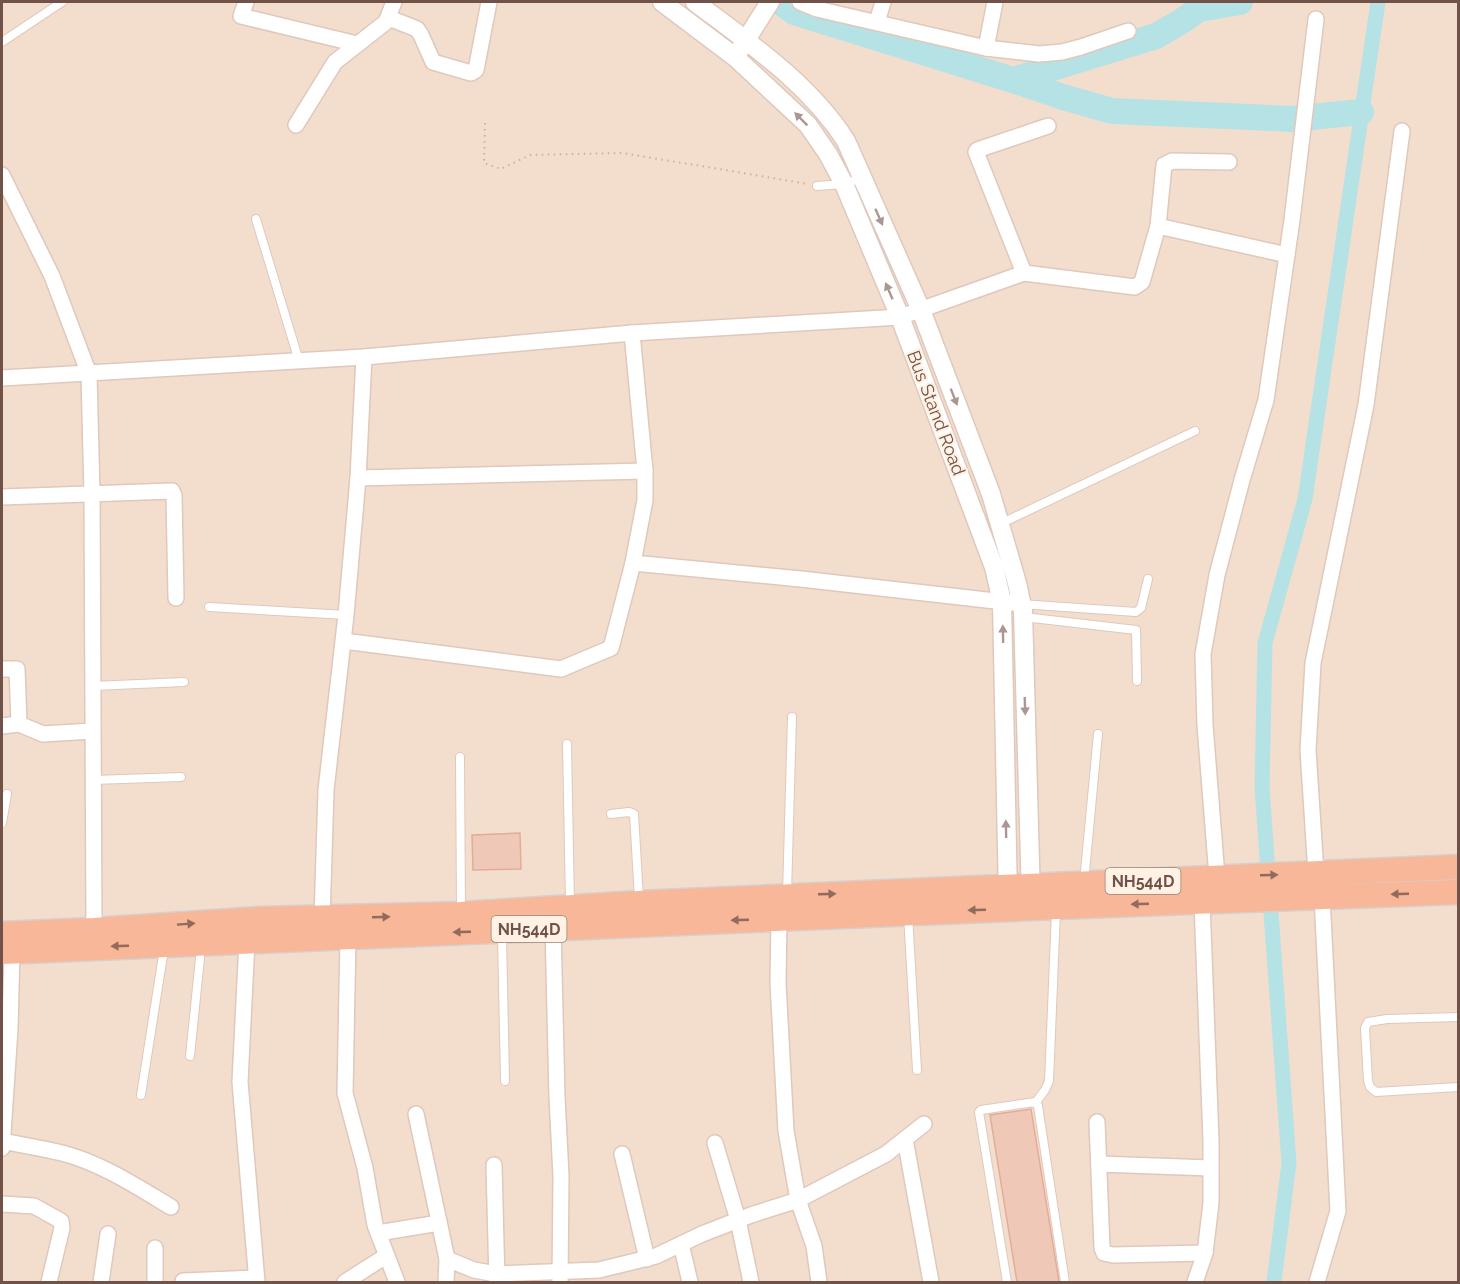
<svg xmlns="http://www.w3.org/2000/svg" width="1460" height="1284" font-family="Raleway,sans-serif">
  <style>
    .residential { fill: #f3dece }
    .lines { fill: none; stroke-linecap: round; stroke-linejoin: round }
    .canal { stroke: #b5e2e4; stroke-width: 15 }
    .river { stroke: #b5e2e4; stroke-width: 26 }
    .building { fill: #f0c8b8; stroke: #e2ac99; stroke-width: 1.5 }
    .service-casing { stroke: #dfc8bc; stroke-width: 10 }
    .minor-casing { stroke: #dfc8bc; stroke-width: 18 }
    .tertiary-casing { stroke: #dfc8bc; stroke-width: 21 }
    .trunk-casing { stroke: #d7cfcc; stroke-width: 27 }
    .path { stroke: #d4ab9c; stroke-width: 2; stroke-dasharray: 1.5 4.5; stroke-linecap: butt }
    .service { stroke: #fff; stroke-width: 8 }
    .minor { stroke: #fff; stroke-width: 15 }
    .tertiary { stroke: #fff; stroke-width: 18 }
    .trunk { stroke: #f7b798; stroke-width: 24 }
    .oneway { fill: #aa9791 }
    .oneway2 { fill: #926b5c }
    .labels { text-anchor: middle; stroke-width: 4.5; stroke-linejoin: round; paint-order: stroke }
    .shield { fill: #fff2e5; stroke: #9c8277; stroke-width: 1.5 }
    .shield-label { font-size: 16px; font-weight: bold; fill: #715248 }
    .street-label { font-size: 18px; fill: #715248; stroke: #fff2e5 }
  </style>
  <rect width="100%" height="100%" fill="#fbeddf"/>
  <rect class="residential" x="2" y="2" width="1456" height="1280"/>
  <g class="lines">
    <path class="canal" d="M1274,1282L1289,1163L1262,788L1265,643L1305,499L1378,2"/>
    <g class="river">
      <path d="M780,2L794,12L1013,80L1156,36L1182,21L1199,9L1240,2"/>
      <path d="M1013,80L1063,97L1112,111L1292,119L1361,112"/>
    </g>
  </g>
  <g class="building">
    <path d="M520,833L521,869L473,870L472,835Z"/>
    <path d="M1031,1109L1050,1226L1059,1282H1017L990,1115Z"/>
  </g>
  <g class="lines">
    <g class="service-casing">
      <g id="service">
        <path d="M2,42L62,2"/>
        <path d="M817,186L844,184L862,178"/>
        <path d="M256,219L299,361"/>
        <path d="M1000,524L1195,431"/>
        <path d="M1021,604L1136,612L1141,608L1148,579"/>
        <path d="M209,607L346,615"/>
        <path d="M1024,617L1136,630L1137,681"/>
        <path d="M93,686L184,682"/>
        <path d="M567,744L570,904"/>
        <path d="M460,757L461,912"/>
        <path d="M93,780L181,777"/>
        <path d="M611,814L629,812L634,814L639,899"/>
        <path d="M2,823L7,794"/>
        <path d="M1084,882L1098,734"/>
        <path d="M787,894L792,717"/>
        <path d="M908,915L917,1070"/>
        <path d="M502,935L505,1081"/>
        <path d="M1458,1017L1387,1019L1368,1022L1365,1028L1368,1081L1370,1087L1376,1092L1458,1087"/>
        <path d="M190,1056L201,948"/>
        <path d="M141,1095L164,949"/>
        <path d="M1036,1102L1045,1090L1049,1081L1056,911"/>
        <path d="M1007,1282L979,1112L981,1110L1035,1102L1038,1106L1065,1282"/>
      </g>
    </g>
    <g class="minor-casing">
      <g id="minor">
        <path d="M246,2L241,16L357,44"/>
        <path d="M800,2L817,9L986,48L1039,54L1062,52L1081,47L1128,31"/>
        <path d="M389,18L417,29L421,35L433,62L471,73L476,70L489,2"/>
        <path d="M877,22L883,2"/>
        <path d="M986,48L995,2"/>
        <path d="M296,125L335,62L386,22L394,2"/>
        <path d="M2,175L52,276L89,374L92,494L94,930"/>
        <path d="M1158,226L1287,255"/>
        <path d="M1024,273L976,152L977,150L1048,126"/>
        <path d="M2,378L364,357L632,333"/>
        <path d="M358,478L645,471"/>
        <path d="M2,497L172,491L174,495L176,598"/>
        <path d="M1013,603L801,579L633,563L645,500V471L632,333L900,317L1024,273L1135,287L1142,282L1158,226L1164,165L1172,161L1229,162"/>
        <path d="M344,641L561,669L611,648L633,563"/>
        <path d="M2,669H17L19,724"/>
        <path d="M2,726L19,724L43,734L92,731"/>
        <path d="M1316,873L1308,750L1313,663L1366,405L1402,131"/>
        <path d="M1217,877L1205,725L1203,654L1217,575L1242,480L1266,400L1292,220L1316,19"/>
        <path d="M322,919L326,790L346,615L358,478L364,357"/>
        <path d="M553,928L557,1097L561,1176L560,1282"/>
        <path d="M348,937L345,1093L365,1168L375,1225L397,1282"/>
        <path d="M247,941L240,1082L257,1282"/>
        <path d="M416,1114L447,1259"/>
        <path d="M1097,1122L1102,1248L1104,1253L1113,1255L1205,1253"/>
        <path d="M905,1139L931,1282"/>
        <path d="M2,1141C22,1145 42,1148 62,1153C101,1163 136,1186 171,1207"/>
        <path d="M715,1143L738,1220L751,1282"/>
        <path d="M2,1148L10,1029L12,951"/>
        <path d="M622,1154L647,1259"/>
        <path d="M1099,1164L1211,1168"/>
        <path d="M494,1165L497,1282"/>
        <path d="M2,1204L34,1206L61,1221L62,1228L49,1282"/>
        <path d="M378,1233L439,1223"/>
        <path d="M681,1244L690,1282"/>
        <path d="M183,1281L256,1278"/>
        <path d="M101,1282L108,1234"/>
        <path d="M155,1282V1248"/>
        <path d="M345,1282L386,1256"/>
        <path d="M446,1282L447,1259L474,1270L496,1274L599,1270L656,1256L702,1234L751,1215L798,1200L786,1131L778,983L779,918"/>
        <path d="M819,1282L814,1246L798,1200L886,1154L924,1124"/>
        <path d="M1195,1282L1205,1253L1211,1203V1141L1202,902"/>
        <path d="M1317,1282L1338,1211L1322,897"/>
      </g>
    </g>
    <g class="tertiary-casing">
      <g id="tertiary">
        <path d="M662,2L735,57L793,111L808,125L828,154L844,184L900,317L994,567L1002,602L1008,898"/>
        <path d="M695,2C749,43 809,83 846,141L921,310L991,494L1017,583L1023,611L1031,898"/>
        <path d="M739,51L770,2"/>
      </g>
    </g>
    <g class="trunk-casing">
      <g id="trunk">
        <path d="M2,934L94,930L260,919L461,914L639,903L1458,867"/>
        <path d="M2,952L1057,907L1458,892"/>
      </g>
    </g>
    <path class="path" d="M485,123L484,163L501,169L530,155L623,153L808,184"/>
    <use href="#service" class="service"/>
    <use href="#minor" class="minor"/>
    <use href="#tertiary" class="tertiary"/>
    <use href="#trunk" class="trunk"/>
  </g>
  <defs><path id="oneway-solid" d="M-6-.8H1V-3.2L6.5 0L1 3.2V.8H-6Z" transform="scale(1.5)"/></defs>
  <g class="oneway">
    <use href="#oneway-solid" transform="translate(801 119) rotate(-135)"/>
    <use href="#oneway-solid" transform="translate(879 217) rotate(66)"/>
    <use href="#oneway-solid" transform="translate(889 291) rotate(-113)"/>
    <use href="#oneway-solid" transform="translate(954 397) rotate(69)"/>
    <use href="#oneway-solid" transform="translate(1003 634) rotate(-91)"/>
    <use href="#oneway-solid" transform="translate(1025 706) rotate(88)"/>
    <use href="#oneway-solid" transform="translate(1006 829) rotate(-91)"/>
  </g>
  <g class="oneway2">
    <use href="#oneway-solid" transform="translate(1269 875) rotate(-2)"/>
    <use href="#oneway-solid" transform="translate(827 894) rotate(-2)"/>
    <use href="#oneway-solid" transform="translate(1400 894) rotate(178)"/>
    <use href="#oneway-solid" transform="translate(1140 904) rotate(178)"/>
    <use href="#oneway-solid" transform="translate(977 910) rotate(178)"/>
    <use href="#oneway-solid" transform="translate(381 917) rotate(-2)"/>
    <use href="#oneway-solid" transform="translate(740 920) rotate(178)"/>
    <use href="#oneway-solid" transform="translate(186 924) rotate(-4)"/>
    <use href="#oneway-solid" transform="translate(462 932) rotate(178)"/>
    <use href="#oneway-solid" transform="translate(120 946) rotate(178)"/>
  </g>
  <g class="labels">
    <g class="shield">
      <rect x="1105.5" y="868" width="75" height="26" rx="4.5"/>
      <rect x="491.5" y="916" width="75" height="26" rx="4.5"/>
    </g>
    <g class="shield-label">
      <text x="1143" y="887">NH544D</text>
      <text x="529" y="935">NH544D</text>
    </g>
    <g class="street-label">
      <text transform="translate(936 413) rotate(69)" y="6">Bus Stand Road</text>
    </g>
  </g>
  <rect width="1460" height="1284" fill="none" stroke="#715248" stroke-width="6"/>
</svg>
